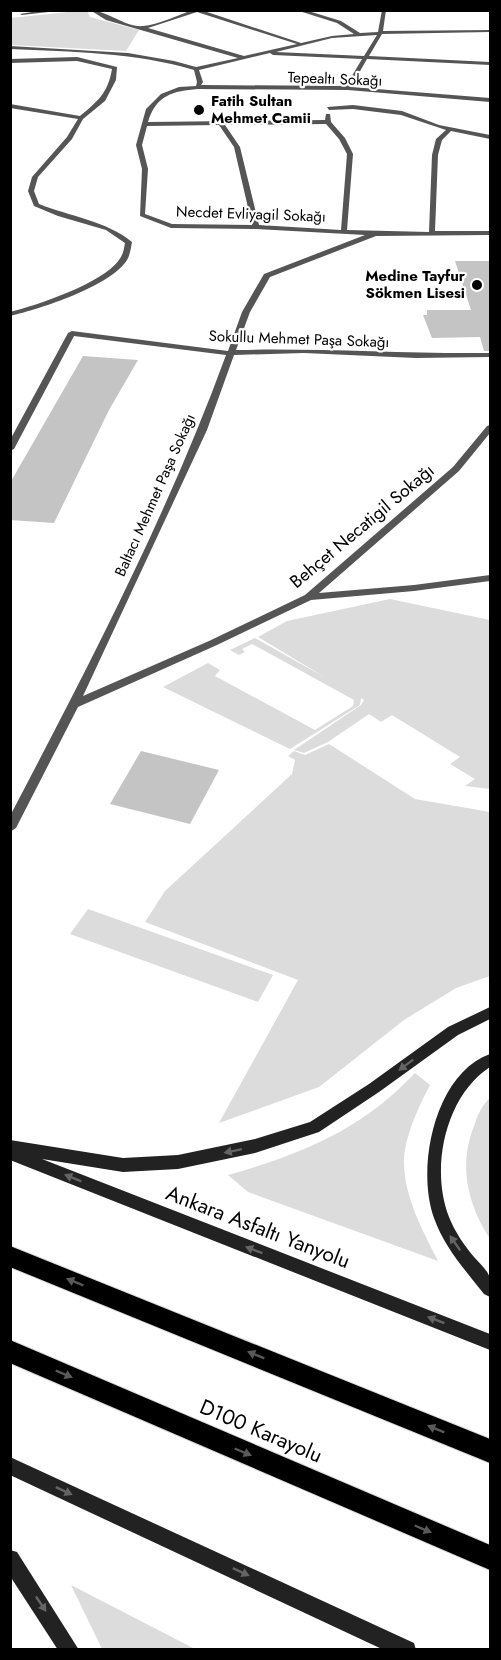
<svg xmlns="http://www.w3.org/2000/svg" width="501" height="1660" font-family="Jost,sans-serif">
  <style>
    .green { fill: #dcdcdc }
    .building { fill: #c4c4c4 }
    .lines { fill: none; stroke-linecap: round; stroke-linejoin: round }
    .trunk-casing { stroke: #dbdbdb; stroke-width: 2 }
    .minor { fill: #555; fill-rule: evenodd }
    .secondary { fill: #222; fill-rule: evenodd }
    .trunk { fill: #000; fill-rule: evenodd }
    .oneway { fill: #646464 }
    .oneway2 { fill: #595959 }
    .poi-dot { fill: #000; stroke: #fff; stroke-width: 2 }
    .labels { text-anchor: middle; stroke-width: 4.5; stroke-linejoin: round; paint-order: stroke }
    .far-street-label { font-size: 15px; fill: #000; stroke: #fff }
    .far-poi-label { font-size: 15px; font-weight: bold; fill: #000; stroke: #fff; text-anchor: start }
    .street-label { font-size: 18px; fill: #000; stroke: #fff }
    .near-street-label { font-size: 21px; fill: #000; stroke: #fff }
  </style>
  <rect width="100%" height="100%" fill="#fff"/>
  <g class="green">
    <path d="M87,10L90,17L139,30L126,51L11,45V18Z"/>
    <path d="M390,599L490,620V789L465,786L475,779L450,764L460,757L392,715L381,722L369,714L328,742L304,753L294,750L361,705L364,700L361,698L360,705L290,749L163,687L208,663L220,670L215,676L315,730L353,706L354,700L252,644L242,649L245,652L239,655L230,650L255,638L326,678L258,637L287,621Z"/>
    <path d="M329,744L415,799L490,812V976L456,988L404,1020L319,1087L219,1123L298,980L145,922L165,891L292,774L295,760L288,756L294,751L305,755Z"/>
    <path d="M88,909L273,975L258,1002L70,934Z"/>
    <path d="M415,1073L430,1085C419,1106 403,1140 404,1164C405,1199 423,1231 438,1261L248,1192L228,1175C302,1154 361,1130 415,1073Z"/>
    <path d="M490,1098V1239C468,1205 458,1166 474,1126C478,1115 481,1106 490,1098Z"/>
    <path d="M71,1585L195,1649H102Z"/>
  </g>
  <g class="building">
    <path d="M455,261H490V351H484L480,337L432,338L423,315H427V310H471Z"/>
    <path d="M83,356L138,360L109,410L54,523L10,520V483Z"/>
    <path d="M141,751L219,770L190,824L110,804Z"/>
  </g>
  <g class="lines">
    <g class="trunk-casing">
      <g id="trunk">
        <path d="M10,1246L490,1439V1463L10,1267Z"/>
        <path d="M10,1340L490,1545V1570L10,1363Z"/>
      </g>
    </g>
    <g class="minor">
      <path d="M44,10H66L22,15L20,14Z"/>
      <path d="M90,10C105,10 127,28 143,26C158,25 178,15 193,10H201L301,43L332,36L354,34L337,23L296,10H305L341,21L360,33L378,32L382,10H386L383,31L490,30V32L382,34L369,56L490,62V65L367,59L351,87L490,98V102L348,90L198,89C173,91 156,95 148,122L325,120L326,114H330L331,122L345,138L353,154L347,230L429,232L432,155L436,139L446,130L401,115L353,109L329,110L327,107L353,105L402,111L439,125L490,135V139L451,131L442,140L438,155L435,231H490V235L376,236L270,277L250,312L236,350C321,348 405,354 490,353V357L416,358L304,353L234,355L207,430L83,696L209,641L305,595L453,467L487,426L490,425V433L459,471L319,593L414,585L490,575V581L414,591L311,600L217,645L78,707L16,828L10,832V816C89,665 168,514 226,355L74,336L14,449L10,451V440L68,333L72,331L228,351L242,312L264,274L365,235L256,229L171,228L140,216L142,169L136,145L146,109L161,94L179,87L196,86L197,82L194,70C134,52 72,52 10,49V46L128,53L174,61L196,67L238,58L106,20ZM197,12L297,44L244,56L148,28ZM377,35L364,56L276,52L332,38ZM270,53L273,55L362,59L346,86L201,85L203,82L199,70ZM326,124L339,139L347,154L341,230L259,225L240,147L225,125ZM219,125L234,147L252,225L172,224L145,214L148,169L142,145L147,126Z"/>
      <path d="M77,57L117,67L116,80L105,101L83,119L72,139L38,177L34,191L39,204C69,216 107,221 132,242C131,248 130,255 127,260C111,286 40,309 10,316V312C38,305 103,283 119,260C123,255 124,249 125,243L106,230L58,216L34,206L28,191L32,177L67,137L78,119L10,108V104L80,116C98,101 108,93 112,69L77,61L10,63V59Z"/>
    </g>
    <g class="secondary">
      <path d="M490,1007V1019L458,1035L379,1092L319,1132L255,1153L178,1169L123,1172L42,1159L490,1334V1350L10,1160V1140L123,1158L178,1155L255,1139L310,1122L369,1084L448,1027Z"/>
      <path d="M490,1054V1067C445,1096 430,1169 449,1217C455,1232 464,1245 474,1257C479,1263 489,1271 490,1279C492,1284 491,1292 490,1297L484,1294C466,1271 444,1247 434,1218C416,1169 434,1074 490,1054Z"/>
      <path d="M10,1457L414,1643L416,1650H384L10,1475Z"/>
      <path d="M10,1550L17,1552L79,1650H58L10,1576Z"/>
    </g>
    <use href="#trunk" class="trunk"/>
  </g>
  <defs><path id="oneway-solid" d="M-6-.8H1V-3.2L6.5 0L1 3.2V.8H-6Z" transform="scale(1.5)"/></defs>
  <g class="oneway">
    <use href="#oneway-solid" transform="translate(406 1065) rotate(143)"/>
    <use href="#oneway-solid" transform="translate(233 1151) rotate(168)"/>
    <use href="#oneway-solid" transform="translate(73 1178) rotate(-158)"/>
    <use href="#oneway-solid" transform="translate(455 1243) rotate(-125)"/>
    <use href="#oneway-solid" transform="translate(254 1250) rotate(-159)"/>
    <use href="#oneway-solid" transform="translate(436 1320) rotate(-159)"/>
    <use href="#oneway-solid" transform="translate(64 1491) rotate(25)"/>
    <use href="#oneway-solid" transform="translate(241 1572) rotate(25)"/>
    <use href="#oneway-solid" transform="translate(41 1604) rotate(56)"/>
  </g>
  <g class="oneway2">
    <use href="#oneway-solid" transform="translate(75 1282) rotate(-158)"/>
    <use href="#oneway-solid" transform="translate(256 1355) rotate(-158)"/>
    <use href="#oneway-solid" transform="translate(64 1374) rotate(23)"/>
    <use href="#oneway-solid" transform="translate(436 1429) rotate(-158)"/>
    <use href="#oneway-solid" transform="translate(243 1452) rotate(23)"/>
    <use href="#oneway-solid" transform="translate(423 1529) rotate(23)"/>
  </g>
  <g class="poi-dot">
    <circle cx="199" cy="110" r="6"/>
    <circle cx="477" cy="285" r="6"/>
  </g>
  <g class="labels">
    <g class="far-street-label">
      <text transform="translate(335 79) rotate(2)" y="5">Tepealtı Sokağı</text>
      <text transform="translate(251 214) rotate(2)" y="5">Necdet Evliyagil Sokağı</text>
      <text transform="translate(299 339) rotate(2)" y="5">Sokullu Mehmet Paşa Sokağı</text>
      <text transform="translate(155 495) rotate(-66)" y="5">Baltacı Mehmet Paşa Sokağı</text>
    </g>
    <g class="far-poi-label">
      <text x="211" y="106">Fatih Sultan<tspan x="211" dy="17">Mehmet Camii</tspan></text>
      <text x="465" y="281" text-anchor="end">Medine Tayfur<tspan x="465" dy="17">Sökmen Lisesi</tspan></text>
    </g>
    <g class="street-label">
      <text transform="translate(362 526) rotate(-40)" y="6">Behçet Necatigil Sokağı</text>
    </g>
    <g class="near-street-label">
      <text transform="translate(258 1227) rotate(21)" y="7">Ankara Asfaltı Yanyolu</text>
      <text transform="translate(261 1431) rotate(23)" y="7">D100 Karayolu</text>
    </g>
  </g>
  <rect width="501" height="1660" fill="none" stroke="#000000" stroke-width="24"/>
</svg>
